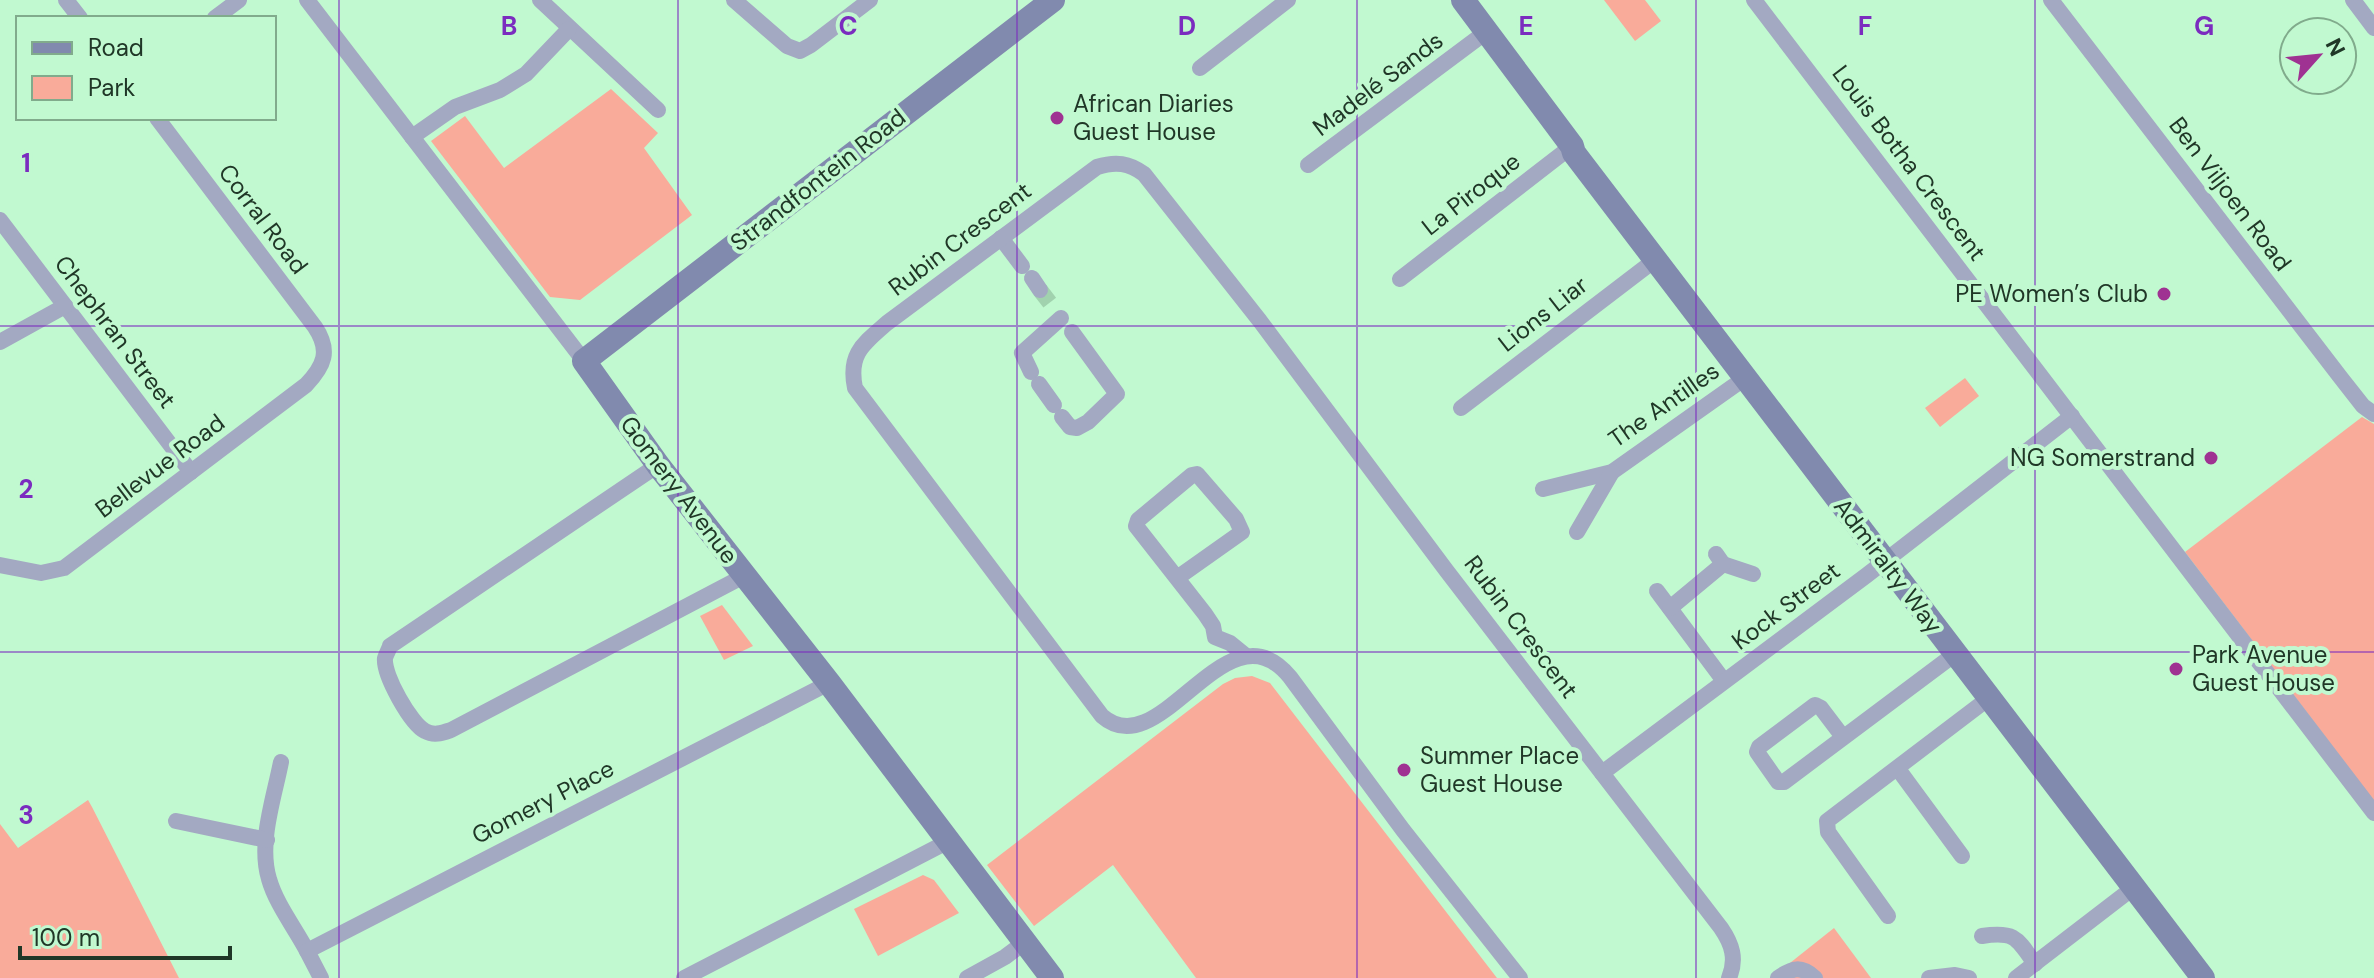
<svg xmlns="http://www.w3.org/2000/svg" width="2374" height="978" font-family="'DM Sans',sans-serif">
  <style>
    .green { fill: #f9ab9a }
    .lines { fill: none; stroke-linecap: round; stroke-linejoin: round }
    .street-tunnel { stroke: #a1d2ae; stroke-width: 16; stroke-dasharray: 16 8; stroke-linecap: butt }
    .street { stroke: #a3a9c2; stroke-width: 16 }
    .secondary { stroke: #818aae; stroke-width: 24 }
    .grid { fill: none; stroke: #7b2cbf; stroke-width: 2; stroke-opacity: 0.55 }
    .poi-dot { fill: #9f3292; stroke: #c1f9d0; stroke-width: 3 }
    .labels { text-anchor: middle; stroke-width: 8; stroke-linejoin: round; paint-order: stroke }
    .street-label { font-size: 24px; fill: #203727; stroke: #c1f9d0 }
    .poi-label { font-size: 24px; fill: #203727; stroke: #c1f9d0; text-anchor: start }
    .grid-label { font-size: 26px; text-anchor: middle; font-weight: bold; fill: #7b2cbf; stroke: #c1f9d0; stroke-width: 8; stroke-linejoin: round; paint-order: stroke }
  </style>
  <rect width="100%" height="100%" fill="#c1f9d0"/>
  <g class="green">
    <path d="M1604,0H1645L1661,21L1635,41Z"/>
    <path d="M611,89L658,133L644,148L692,215L580,300L550,297L431,141L465,116L504,168Z"/>
    <path d="M1965,378L1979,396L1940,427L1925,408Z"/>
    <path d="M2362,417L2374,424V801L2185,552Z"/>
    <path d="M722,605L753,646L724,660L700,616Z"/>
    <path d="M1252,676L1270,683L1497,978H1196L1113,865L1034,926L987,865L1223,684L1235,678Z"/>
    <path d="M88,800L92,807L179,978H0V824L18,848Z"/>
    <path d="M923,875L934,880L959,913L878,956L854,909Z"/>
    <path d="M1834,928L1871,978H1771Z"/>
  </g>
  <g class="lines">
    <path class="street-tunnel" d="M1040,290L1050,303"/>
    <g class="street">
      <path d="M66,0L80,18"/>
      <path d="M307,0L584,361"/>
      <path d="M540,0L658,110"/>
      <path d="M734,0L787,46L800,51L811,45L870,0"/>
      <path d="M1754,0L2374,813"/>
      <path d="M2051,0L2341,378L2363,406L2374,414"/>
      <path d="M2353,0L2374,28"/>
      <path d="M215,18L239,0"/>
      <path d="M1200,68L1288,0"/>
      <path d="M412,137L455,107L500,90L526,74L569,29"/>
      <path d="M1308,165L1486,32"/>
      <path d="M0,220L191,472"/>
      <path d="M1001,238L1022,266"/>
      <path d="M1032,278L1040,290"/>
      <path d="M1400,279L1572,146"/>
      <path d="M0,342L65,306"/>
      <path d="M1031,372L1022,353L1061,318"/>
      <path d="M1039,384L1054,405"/>
      <path d="M1461,408L1655,260"/>
      <path d="M1062,417L1070,427L1077,428L1088,422L1117,394L1072,332"/>
      <path d="M658,465L390,646C390,647 385,657 385,658C383,675 411,724 425,731C434,736 442,733 451,730L744,576"/>
      <path d="M1543,489L1612,472L1745,378"/>
      <path d="M1577,532L1612,472"/>
      <path d="M1723,564L1753,574"/>
      <path d="M0,565L41,573L64,568L306,385C324,366 331,351 315,327L157,118"/>
      <path d="M1177,578L1242,532L1236,519L1197,474L1192,475L1138,520L1136,526L1205,614L1213,626L1215,637L1230,643L1246,656"/>
      <path d="M1657,591L1724,681"/>
      <path d="M1670,608L1723,564L1716,554"/>
      <path d="M1843,737L1821,708L1815,705L1759,747L1757,752L1778,782H1784L1955,654"/>
      <path d="M281,762C274,798 258,843 269,879C276,904 295,928 307,951"/>
      <path d="M1898,769L1962,856"/>
      <path d="M1602,773L1867,575L2072,416"/>
      <path d="M176,821L267,840"/>
      <path d="M1888,916L1828,832L1827,821L1989,698"/>
      <path d="M1982,936C2015,931 2017,938 2035,964"/>
      <path d="M321,978L307,951L829,683"/>
      <path d="M684,978L949,841"/>
      <path d="M967,978L1005,957L1025,942"/>
      <path d="M1520,978L1403,830L1290,677C1226,599 1161,768 1102,716L855,388C848,354 863,344 887,323L1097,167C1116,161 1129,163 1144,174L1260,321L1446,570L1721,928C1732,944 1737,959 1729,978"/>
      <path d="M1778,978C1792,968 1801,965 1815,978"/>
      <path d="M1929,978L1955,975L1969,978"/>
      <path d="M2016,978L2133,888"/>
    </g>
    <g class="secondary">
      <path d="M1463,0L1572,146L1574,153L2203,978"/>
      <path d="M1052,978L829,683L658,465L584,361L1053,0"/>
    </g>
  </g>
  <path class="grid" d="M339,0V978M678,0V978M1017,0V978M1357,0V978M1696,0V978M2035,0V978M0,326H2374M0,652H2374"/>
  <g class="poi-dot">
    <circle cx="1057" cy="118" r="8"/>
    <circle cx="2164" cy="294" r="8"/>
    <circle cx="2211" cy="458" r="8"/>
    <circle cx="2176" cy="669" r="8"/>
    <circle cx="1404" cy="770" r="8"/>
  </g>
  <g class="labels">
    <g class="street-label">
      <text transform="translate(1378 84) rotate(-37)" y="8">Madelé Sands</text>
      <text transform="translate(1909 163) rotate(53)" y="8">Louis Botha Crescent</text>
      <text transform="translate(818 180) rotate(-38)" y="8">Strandfontein Road</text>
      <text transform="translate(1471 194) rotate(-38)" y="8">La Piroque</text>
      <text transform="translate(2230 194) rotate(53)" y="8">Ben Viljoen Road</text>
      <text transform="translate(263 219) rotate(53)" y="8">Corral Road</text>
      <text transform="translate(960 239) rotate(-37)" y="8">Rubin Crescent</text>
      <text transform="translate(1543 314) rotate(-38)" y="8">Lions Liar</text>
      <text transform="translate(115 332) rotate(53)" y="8">Chephran Street</text>
      <text transform="translate(1664 405) rotate(-35)" y="8">The Antilles</text>
      <text transform="translate(160 466) rotate(-37)" y="8">Bellevue Road</text>
      <text transform="translate(679 490) rotate(53)" y="8">Gomery Avenue</text>
      <text transform="translate(1888 566) rotate(53)" y="8">Admiralty Way</text>
      <text transform="translate(1786 606) rotate(-37)" y="8">Kock Street</text>
      <text transform="translate(1521 627) rotate(53)" y="8">Rubin Crescent</text>
      <text transform="translate(543 802) rotate(-27)" y="8">Gomery Place</text>
    </g>
    <g class="poi-label">
      <text x="1073" y="112">African Diaries<tspan x="1073" dy="28">Guest House</tspan></text>
      <text x="2148" y="302" text-anchor="end">PE Women’s Club</text>
      <text x="2195" y="466" text-anchor="end">NG Somerstrand</text>
      <text x="2192" y="663">Park Avenue<tspan x="2192" dy="28">Guest House</tspan></text>
      <text x="1420" y="764">Summer Place<tspan x="1420" dy="28">Guest House</tspan></text>
    </g>
  </g>
  <g class="grid-label">
    <text x="509" y="35">B</text>
    <text x="848" y="35">C</text>
    <text x="1187" y="35">D</text>
    <text x="1526" y="35">E</text>
    <text x="1865" y="35">F</text>
    <text x="2204" y="35">G</text>
    <text x="26" y="172">1</text>
    <text x="26" y="498">2</text>
    <text x="26" y="824">3</text>
  </g>
  <rect x="16" y="16" width="260" height="104" fill="#c1f9d0" stroke="#81ab8c" stroke-width="2"/>
  <rect x="32" y="42" width="40" height="12" fill="#818aae" stroke="#81ab8c" stroke-width="2"/>
  <text x="88" y="56" font-size="24" fill="#203727">Road</text>
  <rect x="32" y="76" width="40" height="24" fill="#f9ab9a" stroke="#81ab8c" stroke-width="2"/>
  <text x="88" y="96" font-size="24" fill="#203727">Park</text>
  <g transform="translate(2318 56) rotate(63)"><circle r="38" fill="#c1f9d0" stroke="#81ab8c" stroke-width="2"/>
  <path d="M0-6L14 30L0 20L-14 30Z" fill="#9f3292"/>
  <text y="-12" font-size="22" font-weight="bold" text-anchor="middle" fill="#203727">N</text>
  </g>
  <path d="M20 946v12h210v-12" fill="none" stroke="#203727" stroke-width="4"/>
  <text x="32" y="946" font-size="24" fill="#203727" stroke="#c1f9d0" stroke-width="6" paint-order="stroke">100 m</text>
</svg>
